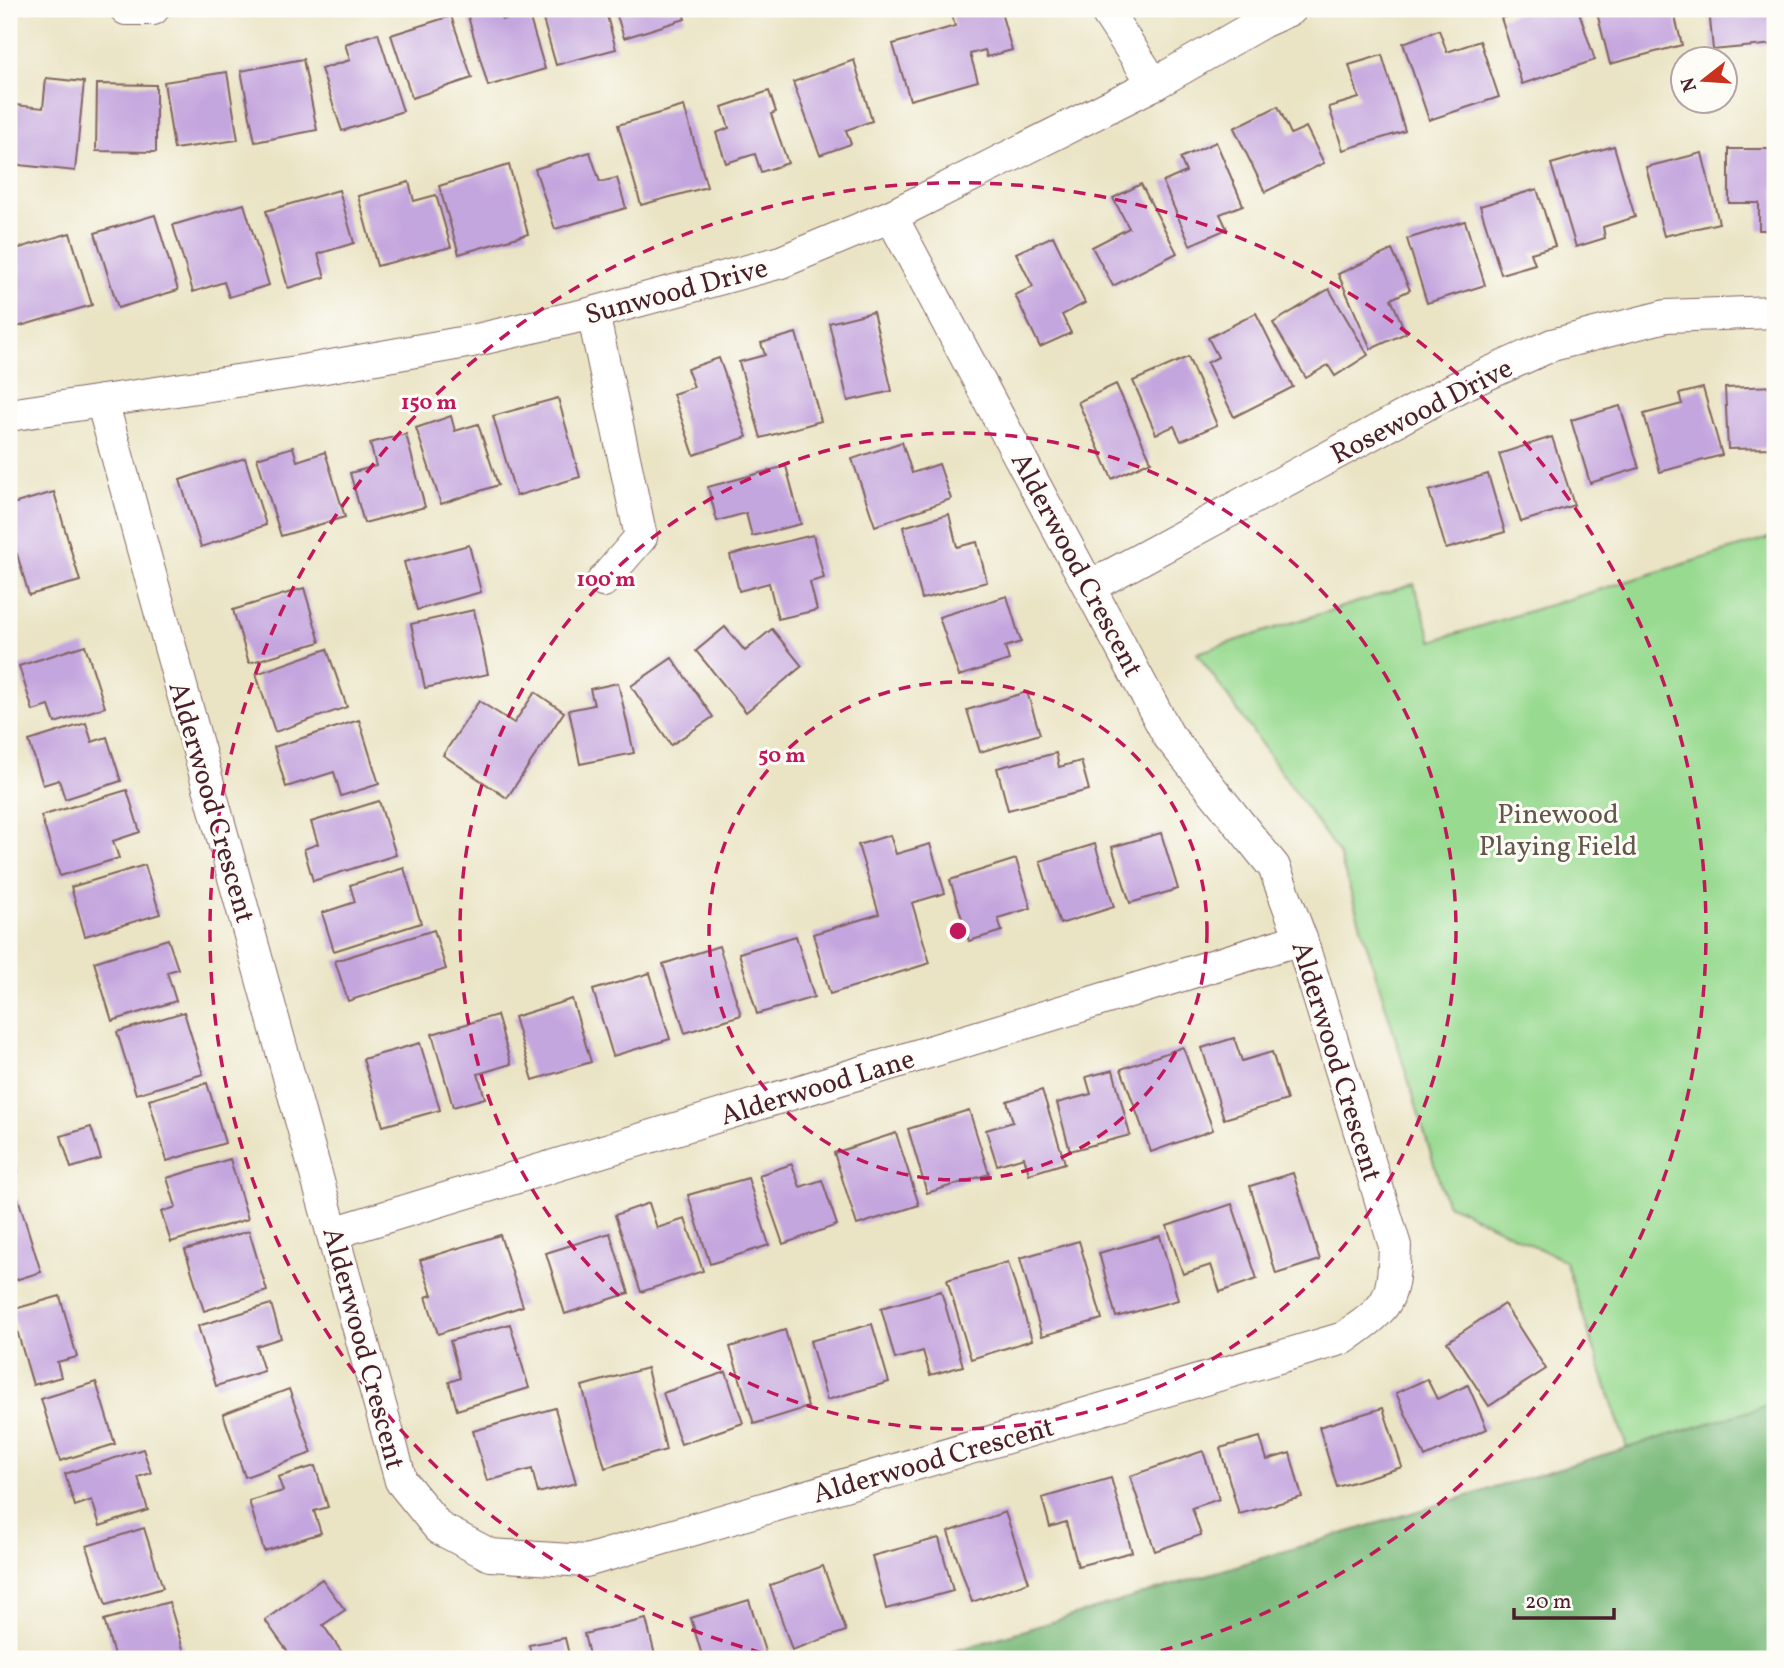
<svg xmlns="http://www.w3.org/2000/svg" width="1784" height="1668" font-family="Vollkorn,serif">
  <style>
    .green { fill: #98da90; stroke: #717c5e; stroke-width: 2 }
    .forest { fill: #7aba7a; stroke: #626c52; stroke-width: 2 }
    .building { fill: #c4a6de }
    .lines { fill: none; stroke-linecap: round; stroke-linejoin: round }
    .minor-casing { stroke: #826461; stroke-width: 34 }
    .minor { stroke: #fff; stroke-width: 32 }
    .ring { fill: none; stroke: #c2185b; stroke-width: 3.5; stroke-dasharray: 12 9 }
    .labels { text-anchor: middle; stroke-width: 6; stroke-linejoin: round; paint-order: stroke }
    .street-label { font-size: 28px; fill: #4a1f2b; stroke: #fdfcf7 }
    .park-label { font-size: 28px; fill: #615749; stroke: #fdfcf7 }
    .centre { fill: #c2185b; stroke: #fdfcf7; stroke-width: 3.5 }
    .ring-label { font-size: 21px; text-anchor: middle; font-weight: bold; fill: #c2185b; stroke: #fdfcf7; stroke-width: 6; stroke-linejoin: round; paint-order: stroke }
  </style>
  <rect width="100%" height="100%" fill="#fdfcf7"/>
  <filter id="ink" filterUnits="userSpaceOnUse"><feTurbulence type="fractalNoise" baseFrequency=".0143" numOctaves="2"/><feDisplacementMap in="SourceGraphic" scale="14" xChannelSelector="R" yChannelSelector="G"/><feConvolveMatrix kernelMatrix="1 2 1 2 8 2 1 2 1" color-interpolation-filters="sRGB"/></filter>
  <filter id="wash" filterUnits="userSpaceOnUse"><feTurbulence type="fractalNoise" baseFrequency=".00686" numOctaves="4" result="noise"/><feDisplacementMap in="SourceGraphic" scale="28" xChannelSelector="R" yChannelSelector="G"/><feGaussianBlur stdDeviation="1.57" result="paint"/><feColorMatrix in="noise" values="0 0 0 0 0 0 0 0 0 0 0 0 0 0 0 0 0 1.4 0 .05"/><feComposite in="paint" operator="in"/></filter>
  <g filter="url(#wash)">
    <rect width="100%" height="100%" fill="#eae4c5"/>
    <path class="green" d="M1775,536V1659H929L1627,1448L1565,1261L1446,1203L1339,854L1197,653L1414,584L1432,641Z"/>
    <path class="forest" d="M1775,1403V1659H929Z"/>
    <g id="blocks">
      <g class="building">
        <path d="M481,9H499L502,20L528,12L545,69L488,86L467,13Z"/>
        <path d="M540,9H605L616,49L556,65Z"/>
        <path d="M615,9H682L685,19L624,38Z"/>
        <path d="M950,9H1000L1012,50L987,57L985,50L970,54L978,81L910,100L893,44L955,26Z"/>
        <path d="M1531,9H1578L1595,60L1522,84L1501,18Z"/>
        <path d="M1596,9H1673L1682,45L1610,64Z"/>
        <path d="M1709,9H1773L1775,44L1713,50Z"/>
        <path d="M451,16L472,78L412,98L391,35Z"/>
        <path d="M1439,30L1447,52L1480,41L1499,97L1429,120L1403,43Z"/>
        <path d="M378,33L403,111L342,131L321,69L350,60L345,44Z"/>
        <path d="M1382,55L1405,131L1343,150L1329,107L1359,98L1349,65Z"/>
        <path d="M303,59L317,130L255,142L241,71Z"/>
        <path d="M854,60L872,121L846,130L851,144L820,155L793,82Z"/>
        <path d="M227,72L238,140L174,149L164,82Z"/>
        <path d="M46,78L84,82L75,171L10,164L16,105L43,108Z"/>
        <path d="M97,84L156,85V152L96,151Z"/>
        <path d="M769,91L776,112L771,114L788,163L761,172L755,154L726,163L716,133L729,128L722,107Z"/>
        <path d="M684,106L707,187L641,205L618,125Z"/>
        <path d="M1278,106L1291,134L1306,127L1324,163L1265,192L1234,128Z"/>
        <path d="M1216,142L1243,205L1220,214L1227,229L1190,245L1163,182L1186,172L1180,158Z"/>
        <path d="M1614,146L1635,217L1603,227L1605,238L1576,247L1551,164Z"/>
        <path d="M1729,149H1775V230H1759V203H1729Z"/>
        <path d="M590,152L600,182L617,178L626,208L555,229L535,169Z"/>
        <path d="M1702,153L1719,223L1664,236L1646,167Z"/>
        <path d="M509,165L528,234L459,254L439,186Z"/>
        <path d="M409,182L414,201L436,195L451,247L377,266L358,196Z"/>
        <path d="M1141,184L1177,253L1113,286L1092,247L1129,228L1113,198Z"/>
        <path d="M1537,189L1555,246L1531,253L1535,264L1501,274L1480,206Z"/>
        <path d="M339,190L354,243L318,254L325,277L288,288L266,211Z"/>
        <path d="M244,204L269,285L229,297L224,282L193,292L173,225Z"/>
        <path d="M155,215L178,290L118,308L95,233Z"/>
        <path d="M1465,221L1485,285L1427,303L1407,239Z"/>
        <path d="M70,233L92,305L17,327L9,298V251Z"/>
        <path d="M1053,236L1085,303L1062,315L1071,333L1040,347L1015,295L1033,287L1016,253Z"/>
        <path d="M1392,250L1410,290L1391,299L1406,333L1371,349L1338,274Z"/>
        <path d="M1329,289L1368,355L1335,376L1328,365L1306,378L1273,323Z"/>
        <path d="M873,312L892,391L848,401L829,323Z"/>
        <path d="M1256,313L1293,387L1234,417L1207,363L1218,357L1208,338Z"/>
        <path d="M796,333L821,421L761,438L739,362L765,355L761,343Z"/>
        <path d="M1188,357L1217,425L1181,441L1174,426L1156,434L1133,381Z"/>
        <path d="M719,358L747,437L694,455L673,394L694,387L687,369Z"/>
        <path d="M1116,384L1151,461L1112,479L1078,402Z"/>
        <path d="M1775,386V448L1728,449L1725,388Z"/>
        <path d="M1703,388L1722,455L1660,472L1644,414L1682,404L1679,394Z"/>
        <path d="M558,398L580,477L516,496L493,416Z"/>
        <path d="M1620,406L1639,468L1590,483L1571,420Z"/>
        <path d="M451,416L455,431L478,424L498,485L441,504L416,428Z"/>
        <path d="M406,434L425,507L364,523L350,473L376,466L370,443Z"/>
        <path d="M1552,437L1574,505L1521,522L1499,454Z"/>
        <path d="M902,442L912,473L939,464L951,499L875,526L852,459Z"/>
        <path d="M293,447L297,461L325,452L345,517L281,536L257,458Z"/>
        <path d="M245,458L266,525L201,547L180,480Z"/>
        <path d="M786,466L801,524L752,536L746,513L717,521L708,487Z"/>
        <path d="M1488,474L1505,532L1446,549L1429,491Z"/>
        <path d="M54,492L80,581L29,595L17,554L9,557V505Z"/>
        <path d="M949,514L957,547L977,542L987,582L922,599L903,527Z"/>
        <path d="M813,535L824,578L810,582L817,610L778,619L769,583L739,591L730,555Z"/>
        <path d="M469,545L481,592L417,610L404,562Z"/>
        <path d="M304,588L320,642L249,663L233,610Z"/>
        <path d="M1007,596L1021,642L1005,647L1009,660L959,676L939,617Z"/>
        <path d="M474,610L488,674L425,688L411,624Z"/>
        <path d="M725,627L745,651L772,629L802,666L746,712L696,651Z"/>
        <path d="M85,645L105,707L55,723L49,706L33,711L19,666Z"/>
        <path d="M327,649L347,707L275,732L256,674Z"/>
        <path d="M672,658L713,717L671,745L631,686Z"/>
        <path d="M618,683L634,753L580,764L569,710L594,705L590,689Z"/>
        <path d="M535,692L564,712L507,798L443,755L479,701L514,723Z"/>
        <path d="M1027,692L1040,734L980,752L967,710Z"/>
        <path d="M359,720L379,784L341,796L334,772L286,787L274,747Z"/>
        <path d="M86,723L92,742L107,737L121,781L65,799L59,780L43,785L29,741Z"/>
        <path d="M1056,753L1059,767L1081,761L1089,790L1008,810L997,768Z"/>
        <path d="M127,790L140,832L113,841L119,858L60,876L41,816Z"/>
        <path d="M379,801L396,855L313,881L304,849L318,844L311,822Z"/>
        <path d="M1161,833L1178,889L1130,903L1112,847Z"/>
        <path d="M890,835L896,854L930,844L945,893L912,903L930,963L830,994L813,934L879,914L858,845Z"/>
        <path d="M1095,844L1114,907L1060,924L1040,861Z"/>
        <path d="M1016,859L1031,908L998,918L1002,931L969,941L950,880Z"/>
        <path d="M145,865L160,914L85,936L71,887Z"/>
        <path d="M404,868L421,923L334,951L322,913L355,902L350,885Z"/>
        <path d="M434,930L446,969L348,1001L335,961Z"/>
        <path d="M796,936L814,997L757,1014L739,953Z"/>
        <path d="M168,939L178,969L167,972L176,1001L112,1021L94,962Z"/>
        <path d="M719,946L741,1015L685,1033L663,964Z"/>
        <path d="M650,973L670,1039L613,1056L593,990Z"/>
        <path d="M572,999L591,1062L533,1080L514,1017Z"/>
        <path d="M184,1012L203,1074L136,1094L117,1032Z"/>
        <path d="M497,1015L511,1064L478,1074L485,1098L453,1107L432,1034Z"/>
        <path d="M1234,1038L1242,1061L1272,1052L1287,1100L1224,1119L1202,1048Z"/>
        <path d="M420,1043L440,1110L383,1126L363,1059Z"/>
        <path d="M1183,1047L1213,1130L1151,1152L1121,1069Z"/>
        <path d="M1113,1070L1130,1135L1070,1151L1057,1103L1091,1094L1086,1077Z"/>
        <path d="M207,1083L225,1143L167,1161L149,1100Z"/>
        <path d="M1042,1090L1065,1163L1029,1174L1024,1157L997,1165L986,1130L1013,1122L1007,1101Z"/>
        <path d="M969,1110L989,1174L927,1193L908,1129Z"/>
        <path d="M91,1127L101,1159L71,1168L61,1136Z"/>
        <path d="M896,1133L919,1205L857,1225L834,1153Z"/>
        <path d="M9,1143L18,1172L9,1175Z"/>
        <path d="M230,1159L248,1219L171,1242L161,1212L176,1207L167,1178Z"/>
        <path d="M792,1164L800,1187L822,1180L837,1225L783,1244L759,1175Z"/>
        <path d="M1293,1173L1320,1260L1276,1274L1250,1186Z"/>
        <path d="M748,1178L769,1245L710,1264L688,1195Z"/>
        <path d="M18,1198L41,1272L9,1282V1201Z"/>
        <path d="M649,1203L657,1228L685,1219L703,1271L641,1292L615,1215Z"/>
        <path d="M1232,1204L1257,1279L1220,1292L1211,1265L1183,1274L1167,1226Z"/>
        <path d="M249,1231L267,1291L204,1311L185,1250Z"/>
        <path d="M610,1233L629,1293L565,1314L546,1253Z"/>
        <path d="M500,1235L523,1306L438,1334L426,1297L432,1295L420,1260Z"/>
        <path d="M1160,1236L1178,1300L1116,1317L1099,1253Z"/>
        <path d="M1079,1241L1102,1319L1042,1336L1020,1258Z"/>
        <path d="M1008,1262L1032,1340L971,1359L947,1280Z"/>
        <path d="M941,1291L963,1366L930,1375L923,1351L895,1359L881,1308Z"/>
        <path d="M60,1296L77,1357L57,1362L61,1377L33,1385L11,1310Z"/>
        <path d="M271,1304L281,1338L256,1346L264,1371L216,1386L198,1326Z"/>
        <path d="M1504,1304L1546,1369L1489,1406L1447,1342Z"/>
        <path d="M510,1324L529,1388L457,1410L449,1382L460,1378L450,1341Z"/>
        <path d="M872,1324L889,1382L827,1400L810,1341Z"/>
        <path d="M785,1330L808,1407L754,1424L730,1347Z"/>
        <path d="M647,1368L666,1450L605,1468L582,1386Z"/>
        <path d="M726,1372L743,1423L681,1444L663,1393Z"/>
        <path d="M1427,1379L1437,1399L1468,1385L1487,1429L1425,1457L1396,1393Z"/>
        <path d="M96,1382L115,1444L60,1461L41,1399Z"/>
        <path d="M289,1389L312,1453L245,1477L223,1414Z"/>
        <path d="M555,1408L576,1483L538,1493L532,1469L487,1481L473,1431Z"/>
        <path d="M1383,1408L1402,1467L1337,1487L1319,1427Z"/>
        <path d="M1260,1437L1267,1460L1290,1453L1302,1497L1239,1514L1220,1448Z"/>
        <path d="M143,1449L151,1473L138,1477L148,1510L100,1526L92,1500L75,1506L65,1474Z"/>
        <path d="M1203,1451L1219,1499L1192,1508L1201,1535L1155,1551L1130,1476Z"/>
        <path d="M315,1466L328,1507L314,1511L321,1533L264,1551L249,1501L283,1491L278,1477Z"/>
        <path d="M1111,1478L1132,1552L1078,1566L1066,1522L1050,1527L1042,1498Z"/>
        <path d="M1005,1512L1029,1582L972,1602L948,1532Z"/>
        <path d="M144,1528L163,1588L106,1605L87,1546Z"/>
        <path d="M939,1538L953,1591L886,1609L872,1556Z"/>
        <path d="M823,1566L846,1631L792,1650L770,1585Z"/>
        <path d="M322,1579L345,1610L323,1625L343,1654L336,1659H293L265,1620Z"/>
        <path d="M749,1600L767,1658L703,1659L691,1618Z"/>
        <path d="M169,1602L186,1659H115L104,1620Z"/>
        <path d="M646,1619L656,1659H590L584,1634Z"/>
        <path d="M565,1638L570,1659H532L529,1645Z"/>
      </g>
    </g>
  </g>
  <g filter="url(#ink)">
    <use href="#blocks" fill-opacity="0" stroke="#826461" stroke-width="2"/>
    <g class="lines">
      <g class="minor-casing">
        <g id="minor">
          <path d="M126,9H153"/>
          <path d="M1105,9L1154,84"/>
          <path d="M593,313L641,537L603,581"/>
          <path d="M102,401L401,1481L439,1528L490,1555L586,1561L1344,1338C1389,1306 1393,1304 1395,1246L1301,939L1274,867L1168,735L891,216"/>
          <path d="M9,415L297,372L472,341L593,313L781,262L891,216L1154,84L1262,22L1291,9"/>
          <path d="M1091,586L1458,387L1552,345L1666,316L1775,312"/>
          <path d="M333,1233L1301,939"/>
        </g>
      </g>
      <use href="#minor" class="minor"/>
    </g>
  </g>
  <g class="ring">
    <circle cx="958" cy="931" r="249"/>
    <circle cx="958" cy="931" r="498"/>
    <path d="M783 1658A748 748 0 1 1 1133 1658"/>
  </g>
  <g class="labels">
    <g class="street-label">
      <text transform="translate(676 290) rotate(-15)" y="10">Sunwood Drive</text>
      <text transform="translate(1421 410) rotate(-27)" y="10">Rosewood Drive</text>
      <text transform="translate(1078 564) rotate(62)" y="10">Alderwood Crescent</text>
      <text transform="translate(213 802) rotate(74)" y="10">Alderwood Crescent</text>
      <text transform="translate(1338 1061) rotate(73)" y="10">Alderwood Crescent</text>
      <text transform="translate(817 1086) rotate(-17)" y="10">Alderwood Lane</text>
      <text transform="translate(365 1348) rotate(75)" y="10">Alderwood Crescent</text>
      <text transform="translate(933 1459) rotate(-16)" y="10">Alderwood Crescent</text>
    </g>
    <g class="park-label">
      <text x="1558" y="823">Pinewood<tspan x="1558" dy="32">Playing Field</tspan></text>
    </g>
  </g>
  <circle cx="958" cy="931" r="10" class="centre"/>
  <g class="ring-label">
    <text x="429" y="409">150 m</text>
    <text x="606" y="586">100 m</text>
    <text x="782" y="762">50 m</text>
  </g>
  <rect width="1784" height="1668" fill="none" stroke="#fdfcf7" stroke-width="35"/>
  <g transform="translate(1704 80) rotate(253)"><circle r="33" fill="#fdfcf7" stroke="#b5a4a5" stroke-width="2"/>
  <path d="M0-5L12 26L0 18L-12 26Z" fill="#c8321e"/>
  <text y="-10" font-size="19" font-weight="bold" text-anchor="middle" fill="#4a1f2b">N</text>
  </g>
  <path d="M1514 1608v10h100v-10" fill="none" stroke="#4a1f2b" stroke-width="3.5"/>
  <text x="1525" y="1608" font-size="21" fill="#4a1f2b" stroke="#fdfcf7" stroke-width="5" paint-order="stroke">20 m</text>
</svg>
